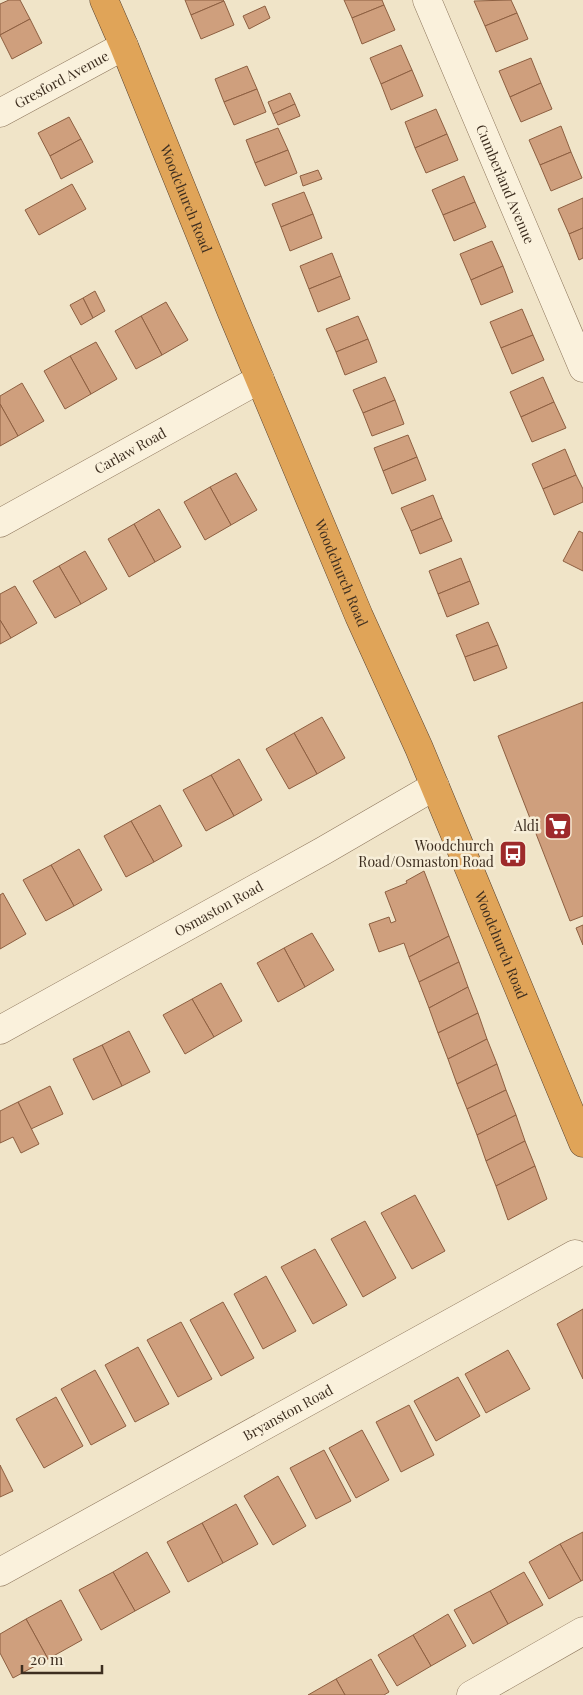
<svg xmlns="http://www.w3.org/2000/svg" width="583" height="1695" font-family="'Playfair Display',serif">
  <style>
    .building { fill: #cf9f7d; stroke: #8d5f41 }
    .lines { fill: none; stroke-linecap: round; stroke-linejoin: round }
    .minor-casing { stroke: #8d765c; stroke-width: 29 }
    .highway-casing { stroke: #5b4430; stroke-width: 29 }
    .minor { stroke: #faf1dc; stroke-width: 28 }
    .highway { stroke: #e0a458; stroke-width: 28 }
    .labels { text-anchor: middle; stroke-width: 5; stroke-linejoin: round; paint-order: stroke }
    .street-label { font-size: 14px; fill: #3d2e20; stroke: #f7eed8 }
    .poi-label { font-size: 14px; fill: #3d2e20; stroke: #f7eed8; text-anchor: end }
  </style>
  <rect width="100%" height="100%" fill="#f0e4c8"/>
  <g class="building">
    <path d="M9,0H20L30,19L0,35V4Z"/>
    <path d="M185,0H223L224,1L191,15Z"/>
    <path d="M344,0H382L384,5L352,18Z"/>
    <path d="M511,0L517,13L485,26L474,1Z"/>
    <path d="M224,1L234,25L201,39L191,15Z"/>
    <path d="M384,5L395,30L362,44L352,18Z"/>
    <path d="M265,6L270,18L249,29L243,16Z"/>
    <path d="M517,13L528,39L496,52L485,26Z"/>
    <path d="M30,19L42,43L12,59L0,35Z"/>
    <path d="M401,45L412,70L381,84L370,58Z"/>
    <path d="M531,58L541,83L510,97L499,71Z"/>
    <path d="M247,66L257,89L224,102L215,79Z"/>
    <path d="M412,70L423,96L391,110L381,84Z"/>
    <path d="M541,83L552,109L521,122L510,97Z"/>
    <path d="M257,89L266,112L234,125L224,102Z"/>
    <path d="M290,93L295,104L273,114L268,102Z"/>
    <path d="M295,104L300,116L278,125L273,114Z"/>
    <path d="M436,109L447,134L415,148L405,122Z"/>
    <path d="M69,117L81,139L50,156L38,133Z"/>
    <path d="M561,126L571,152L540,165L529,140Z"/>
    <path d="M278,128L288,150L255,163L246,140Z"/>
    <path d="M447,134L458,160L426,173L415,148Z"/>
    <path d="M81,139L93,162L61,179L50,156Z"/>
    <path d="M288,150L297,173L265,186L255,163Z"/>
    <path d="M571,152L582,178L551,191L540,165Z"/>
    <path d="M318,170L322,179L303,186L300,176Z"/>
    <path d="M464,176L475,202L443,215L432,190Z"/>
    <path d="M72,184L86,209L39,235L25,210Z"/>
    <path d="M304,192L313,214L281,227L272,204Z"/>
    <path d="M583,198V228L569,234L558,209Z"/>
    <path d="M475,202L486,227L454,241L443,215Z"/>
    <path d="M313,214L322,238L290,251L281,227Z"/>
    <path d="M583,228V258L579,260L569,234Z"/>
    <path d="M492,241L503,266L471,280L460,254Z"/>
    <path d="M332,253L341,276L309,289L300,266Z"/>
    <path d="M503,266L513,292L481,305L471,280Z"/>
    <path d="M341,276L350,299L318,312L309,289Z"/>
    <path d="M95,291L105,311L93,318L83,298Z"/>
    <path d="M83,298L93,318L81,325L70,305Z"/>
    <path d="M166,302L188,340L162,355L141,316Z"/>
    <path d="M522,309L533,335L501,348L490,322Z"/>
    <path d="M141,316L162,355L136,369L115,331Z"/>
    <path d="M358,316L368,339L336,352L326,329Z"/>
    <path d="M533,335L544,360L512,374L501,348Z"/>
    <path d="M368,339L377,362L345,375L336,352Z"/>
    <path d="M96,342L117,379L91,394L70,356Z"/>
    <path d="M70,356L91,394L65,409L44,371Z"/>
    <path d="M385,377L395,400L363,413L353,390Z"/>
    <path d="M543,377L554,402L521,417L510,392Z"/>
    <path d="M22,383L44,421L18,436L0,404V396Z"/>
    <path d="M395,400L404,424L372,436L363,413Z"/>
    <path d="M554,402L566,428L532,442L521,417Z"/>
    <path d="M0,404L18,436L0,446Z"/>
    <path d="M408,435L417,457L383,471L374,448Z"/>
    <path d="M565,449L576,475L543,489L532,464Z"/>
    <path d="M417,457L426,480L392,494L383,471Z"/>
    <path d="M236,473L257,510L231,525L210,487Z"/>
    <path d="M576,475L583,489V502L554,515L543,489Z"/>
    <path d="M210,487L231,525L205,540L184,502Z"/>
    <path d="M433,495L442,518L411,531L401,508Z"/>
    <path d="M159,509L181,547L155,562L134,524Z"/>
    <path d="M442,518L452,541L420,554L411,531Z"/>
    <path d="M134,524L155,562L129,577L108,539Z"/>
    <path d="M579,531L583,533V571L563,561Z"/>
    <path d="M85,551L107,589L81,604L59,566Z"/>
    <path d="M461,558L470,581L438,594L429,571Z"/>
    <path d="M59,566L81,604L55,618L33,581Z"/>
    <path d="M470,581L479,604L447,617L438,594Z"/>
    <path d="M15,586L37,623L11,638L0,620V594Z"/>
    <path d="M0,620L11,638L0,644Z"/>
    <path d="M488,622L498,645L465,657L456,635Z"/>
    <path d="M498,645L507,668L474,681L465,657Z"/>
    <path d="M583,702V916L570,921L498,736Z"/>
    <path d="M322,717L345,758L317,774L294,733Z"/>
    <path d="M294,733L317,774L289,789L266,749Z"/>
    <path d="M239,759L262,800L234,816L211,775Z"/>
    <path d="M211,775L234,816L206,831L183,790Z"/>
    <path d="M160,805L182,846L154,862L131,821Z"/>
    <path d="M131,821L154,862L126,877L104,836Z"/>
    <path d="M79,849L102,890L74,906L51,865Z"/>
    <path d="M51,865L74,906L46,921L23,880Z"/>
    <path d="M424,871L449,936L409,957L404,943L379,952L369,924L389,917L391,923L396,921L385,892L407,883L406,881Z"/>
    <path d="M3,893L26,934L0,949V895Z"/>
    <path d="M583,925V945L576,928Z"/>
    <path d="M312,933L334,970L305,987L284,948Z"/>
    <path d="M449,936L459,962L419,982L409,957Z"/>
    <path d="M284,948L305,987L278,1002L257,963Z"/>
    <path d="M459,962L468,987L429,1008L419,982Z"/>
    <path d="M221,983L242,1021L214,1037L192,999Z"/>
    <path d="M468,987L478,1013L438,1033L429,1008Z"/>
    <path d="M192,999L214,1037L185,1054L163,1015Z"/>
    <path d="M478,1013L487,1039L448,1059L438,1033Z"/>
    <path d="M129,1031L150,1072L122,1086L102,1045Z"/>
    <path d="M487,1039L497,1064L457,1084L448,1059Z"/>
    <path d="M102,1045L122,1086L93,1100L73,1059Z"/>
    <path d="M497,1064L506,1090L467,1109L457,1084Z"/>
    <path d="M50,1086L63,1114L31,1129L18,1102Z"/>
    <path d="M506,1090L516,1115L477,1135L467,1109Z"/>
    <path d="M18,1102L39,1144L21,1153L13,1137L0,1143V1111Z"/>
    <path d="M516,1115L525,1141L486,1161L477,1135Z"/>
    <path d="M525,1141L535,1166L496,1186L486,1161Z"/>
    <path d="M535,1166L547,1199L508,1220L496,1186Z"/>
    <path d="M415,1195L445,1251L412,1269L381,1213Z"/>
    <path d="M365,1221L396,1278L363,1297L331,1239Z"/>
    <path d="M315,1249L347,1305L313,1324L281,1267Z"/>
    <path d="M266,1276L296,1331L263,1349L234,1294Z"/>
    <path d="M223,1302L254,1358L221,1376L190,1320Z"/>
    <path d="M583,1309V1379L557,1324Z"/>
    <path d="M181,1322L212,1379L178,1397L147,1340Z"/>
    <path d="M138,1347L169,1404L135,1422L105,1365Z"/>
    <path d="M508,1350L530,1389L486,1413L465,1374Z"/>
    <path d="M95,1370L126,1426L91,1445L61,1389Z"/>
    <path d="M458,1377L480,1416L436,1441L414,1401Z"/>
    <path d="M56,1397L83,1446L44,1468L16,1419Z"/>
    <path d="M409,1405L434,1455L401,1472L376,1422Z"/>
    <path d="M362,1430L389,1480L356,1498L329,1448Z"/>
    <path d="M324,1450L351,1501L316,1519L290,1468Z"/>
    <path d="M0,1465L13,1491L0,1497Z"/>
    <path d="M278,1476L306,1526L273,1545L244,1496Z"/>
    <path d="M236,1504L258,1544L223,1563L202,1523Z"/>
    <path d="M202,1523L223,1563L188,1582L167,1542Z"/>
    <path d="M583,1532V1580L581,1581L560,1544Z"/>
    <path d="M560,1544L581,1581L549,1599L529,1562Z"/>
    <path d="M147,1552L170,1592L135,1611L113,1572Z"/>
    <path d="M113,1572L135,1611L101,1630L79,1590Z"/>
    <path d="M524,1572L543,1605L508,1624L490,1591Z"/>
    <path d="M490,1591L508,1624L473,1644L454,1610Z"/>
    <path d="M61,1600L82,1640L48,1659L26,1619Z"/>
    <path d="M448,1614L466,1646L431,1666L413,1635Z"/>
    <path d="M26,1619L48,1659L13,1678L0,1653V1634Z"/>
    <path d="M413,1635L431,1666L397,1686L378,1655Z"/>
    <path d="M371,1659L389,1692L384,1695H345L336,1679Z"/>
    <path d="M336,1679L345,1695H308Z"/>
  </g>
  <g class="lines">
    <g class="minor-casing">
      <g id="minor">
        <path id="s1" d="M427,0L583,368"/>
        <path id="s2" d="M0,113L124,46"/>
        <path id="s3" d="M0,523L260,379"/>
        <path id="s4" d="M0,1030L323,851L435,786"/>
        <path id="s5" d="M0,1572L575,1254"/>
        <path d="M471,1695L583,1631"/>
      </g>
    </g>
    <g class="highway-casing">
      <g id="highway">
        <path id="s6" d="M104,0L124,46L232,313L359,616L419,748L583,1143"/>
      </g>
    </g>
    <use href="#minor" class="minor"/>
    <use href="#highway" class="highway"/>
  </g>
  <defs>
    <g id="supermarket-square" transform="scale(1.4375)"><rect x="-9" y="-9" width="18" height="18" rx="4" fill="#9e2a2b" stroke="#f7eed8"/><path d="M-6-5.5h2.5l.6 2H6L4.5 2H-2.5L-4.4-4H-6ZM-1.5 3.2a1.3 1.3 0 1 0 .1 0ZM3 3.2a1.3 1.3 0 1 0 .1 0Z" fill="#fff"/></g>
    <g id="bus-square" transform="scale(1.4375)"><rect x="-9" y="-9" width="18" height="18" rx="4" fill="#9e2a2b" stroke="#f7eed8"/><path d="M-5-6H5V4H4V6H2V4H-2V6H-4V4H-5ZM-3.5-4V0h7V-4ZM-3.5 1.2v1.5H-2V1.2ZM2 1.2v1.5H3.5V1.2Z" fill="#fff"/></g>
  </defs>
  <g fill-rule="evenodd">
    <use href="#supermarket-square" x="558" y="826"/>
    <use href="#bus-square" x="513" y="854"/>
  </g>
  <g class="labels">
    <g class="street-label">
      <text dy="5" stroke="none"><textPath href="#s2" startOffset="70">Gresford Avenue</textPath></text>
      <text dy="5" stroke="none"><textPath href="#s1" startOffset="200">Cumberland Avenue</textPath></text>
      <text dy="5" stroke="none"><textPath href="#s6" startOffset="215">Woodchurch Road</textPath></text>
      <text dy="5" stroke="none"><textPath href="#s3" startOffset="149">Carlaw Road</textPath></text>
      <text dy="5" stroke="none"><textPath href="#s6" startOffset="620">Woodchurch Road</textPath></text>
      <text dy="5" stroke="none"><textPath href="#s4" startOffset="250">Osmaston Road</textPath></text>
      <text dy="5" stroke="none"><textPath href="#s6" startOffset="1025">Woodchurch Road</textPath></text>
      <text dy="5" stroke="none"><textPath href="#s5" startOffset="329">Bryanston Road</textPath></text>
    </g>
    <g class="poi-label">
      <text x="539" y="831">Aldi</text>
      <text x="494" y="851">Woodchurch<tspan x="494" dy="16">Road/Osmaston Road</tspan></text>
    </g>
  </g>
  <path d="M22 1665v8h80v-8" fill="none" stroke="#3d2e20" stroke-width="2.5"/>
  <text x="30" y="1665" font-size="15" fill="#3d2e20" stroke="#f7eed8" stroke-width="4" paint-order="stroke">20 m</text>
</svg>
